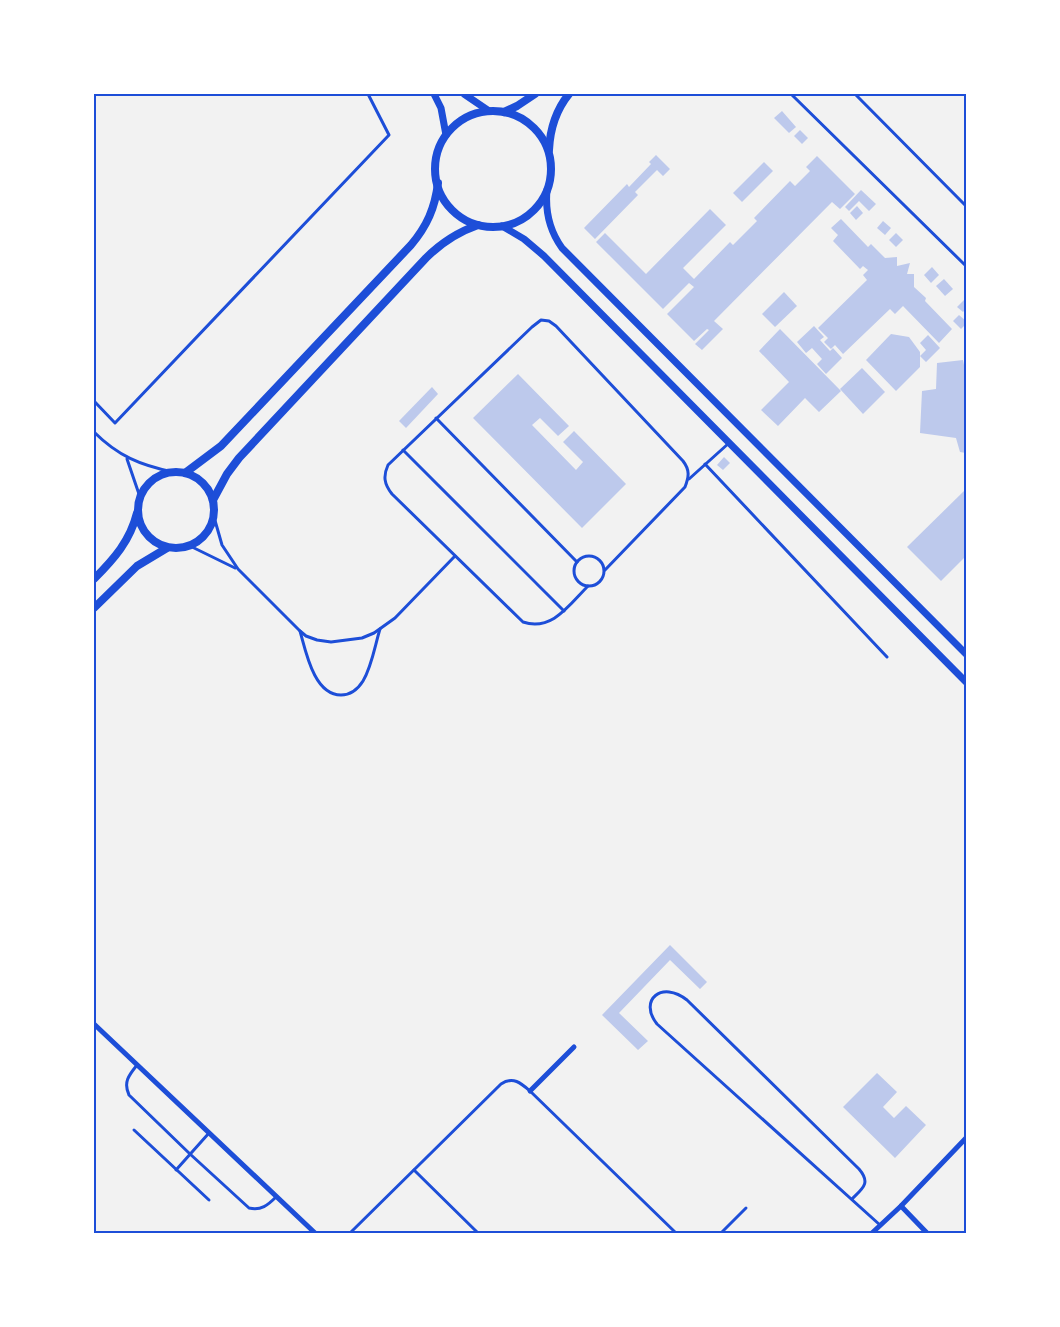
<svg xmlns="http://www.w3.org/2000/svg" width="1060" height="1327" font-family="Quicksand,sans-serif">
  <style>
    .building { fill: #bdc9ec }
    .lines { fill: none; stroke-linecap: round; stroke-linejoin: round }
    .service { stroke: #1d4ed8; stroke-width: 3 }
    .minor { stroke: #1d4ed8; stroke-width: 5 }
    .tertiary { stroke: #1d4ed8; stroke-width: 7 }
    .secondary { stroke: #1d4ed8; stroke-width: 8 }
    .neatline { fill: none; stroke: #1d4ed8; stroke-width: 2 }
  </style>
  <rect width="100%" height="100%" fill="#f2f2f2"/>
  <g class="building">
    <path d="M782,111L796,127L789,133L774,118Z"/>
    <path d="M800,130L808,138L802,144L794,136Z"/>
    <path d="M656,155L670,169L663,176L657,170L635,192L638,195L595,239L584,228L627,184L629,187L651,164L649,162Z"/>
    <path d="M817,156L855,194L840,209L832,202L714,321L723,329L702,350L695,344L709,330L707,329L694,341L667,314L694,287L689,283L663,309L596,242L605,233L646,274L710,209L726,225L683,268L694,279L730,242L733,245L757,221L754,218L790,181L795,186L810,171L806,167Z"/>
    <path d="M764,162L773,171L742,202L733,193Z"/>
    <path d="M861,190L876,204L869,211L859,201L849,211L845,207Z"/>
    <path d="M857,206L863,213L856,220L850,213Z"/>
    <path d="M841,219L868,247L871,244L885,258L897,257V266L910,263L907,274H914V287L926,298L925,301L952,329L939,343L903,306L895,314L890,309L843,354L835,345L831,349L824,342L828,338L818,328L867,280L863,275L868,270L863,266L860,269L833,241L838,235L831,228Z"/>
    <path d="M883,221L891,228L885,235L877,228Z"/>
    <path d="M896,233L903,240L896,247L889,240Z"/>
    <path d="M932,267L939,275L931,283L924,275Z"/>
    <path d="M944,279L953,289L945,296L936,286Z"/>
    <path d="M784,292L797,306L775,327L762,314Z"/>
    <path d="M966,298V309L963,312L957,307Z"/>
    <path d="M959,315L966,321V324L961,329L953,321Z"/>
    <path d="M814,326L824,337L820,340L830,351L833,348L842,358L826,374L817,364L822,359L812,348L806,353L797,342Z"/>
    <path d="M780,329L841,391L819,412L805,398L778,426L761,410L789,382L759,351Z"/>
    <path d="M891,334L909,337L920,352V367L896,391L866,360Z"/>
    <path d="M928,335L940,348L926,362L920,356L926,350L920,343Z"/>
    <path d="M963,360L966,375V453L960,452L956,438L920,433L922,391L936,389L937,363Z"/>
    <path d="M862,368L885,392L863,414L840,389Z"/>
    <path d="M518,374L569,426L558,436L540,418L532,425L576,470L583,462L563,442L574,431L626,484L582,528L473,418Z"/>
    <path d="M432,387L438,394L406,428L399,421Z"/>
    <path d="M724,457L730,463L723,470L717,465Z"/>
    <path d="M965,490L966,492V556L941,581L907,547Z"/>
    <path d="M670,945L707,982L700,989L670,960L619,1013L648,1041L638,1050L602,1015Z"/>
    <path d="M877,1073L897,1092L883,1107L894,1118L906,1106L926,1125L895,1158L843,1107Z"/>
  </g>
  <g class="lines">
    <g class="service">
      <path d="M791,94L966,266"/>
      <path d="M855,94L966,206"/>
      <path d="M94,401L115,423L389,135L368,94"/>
      <path d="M436,418L577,562"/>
      <path d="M94,432C118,456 140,465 173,472"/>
      <path d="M403,450L564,611"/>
      <path d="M127,459L140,497"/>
      <path d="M705,464L887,657"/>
      <path d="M689,479L729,443"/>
      <path d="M214,517L222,545L238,569L300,631L306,636L317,640L331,642L362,638L374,633L395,618L455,556"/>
      <path d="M190,546L235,568"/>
      <circle cx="589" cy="571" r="15"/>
      <path d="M588,586C570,604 552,632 523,622L392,494C384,484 383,476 388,465L532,327L541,320L549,321L556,326L683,461C690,470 689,477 685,487L605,570"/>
      <path d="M300,631C306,652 314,695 341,695C351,695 358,689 363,681C372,666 375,645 380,629"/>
      <path d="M137,1065C129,1075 123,1082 129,1095L190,1154L249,1208C261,1211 268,1205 276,1197"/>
      <path d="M134,1130L209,1200"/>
      <path d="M176,1170L209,1133"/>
      <path d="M414,1170L478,1233"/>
      <path d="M852,1199C863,1188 871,1183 859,1169L687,1000C662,980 638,1000 657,1024L880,1225"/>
      <path d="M350,1233L501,1084C513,1076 521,1083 530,1091L676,1233"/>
      <path d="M721,1233L746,1208"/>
    </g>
    <g class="minor">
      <path d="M94,1024L315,1233"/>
      <path d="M530,1091L574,1047"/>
      <path d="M901,1206L927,1233"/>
      <path d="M872,1233L901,1206L966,1138"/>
    </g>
    <g class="tertiary">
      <path d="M434,94L441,108L446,135"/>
      <path d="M464,94L489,111"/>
      <path d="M547,190C545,212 549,230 562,248L966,654"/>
      <path d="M502,226L524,239L544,256L966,682"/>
    </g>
    <g class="secondary">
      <circle cx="493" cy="169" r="58"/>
      <path d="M504,112L517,106L535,94"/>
      <path d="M549,150C550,129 556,110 569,94"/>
      <circle cx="176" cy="510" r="38"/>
      <path d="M185,473L221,446L411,245C427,226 435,208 438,183"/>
      <path d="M213,500L227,474L239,458L426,258C441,243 458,232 478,225"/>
      <path d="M94,579C114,559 130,541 137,513"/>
      <path d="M94,608L137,566L167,548"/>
    </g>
  </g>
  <rect width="1060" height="1327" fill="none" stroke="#ffffff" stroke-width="190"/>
  <rect x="95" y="95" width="870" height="1137" class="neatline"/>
</svg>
